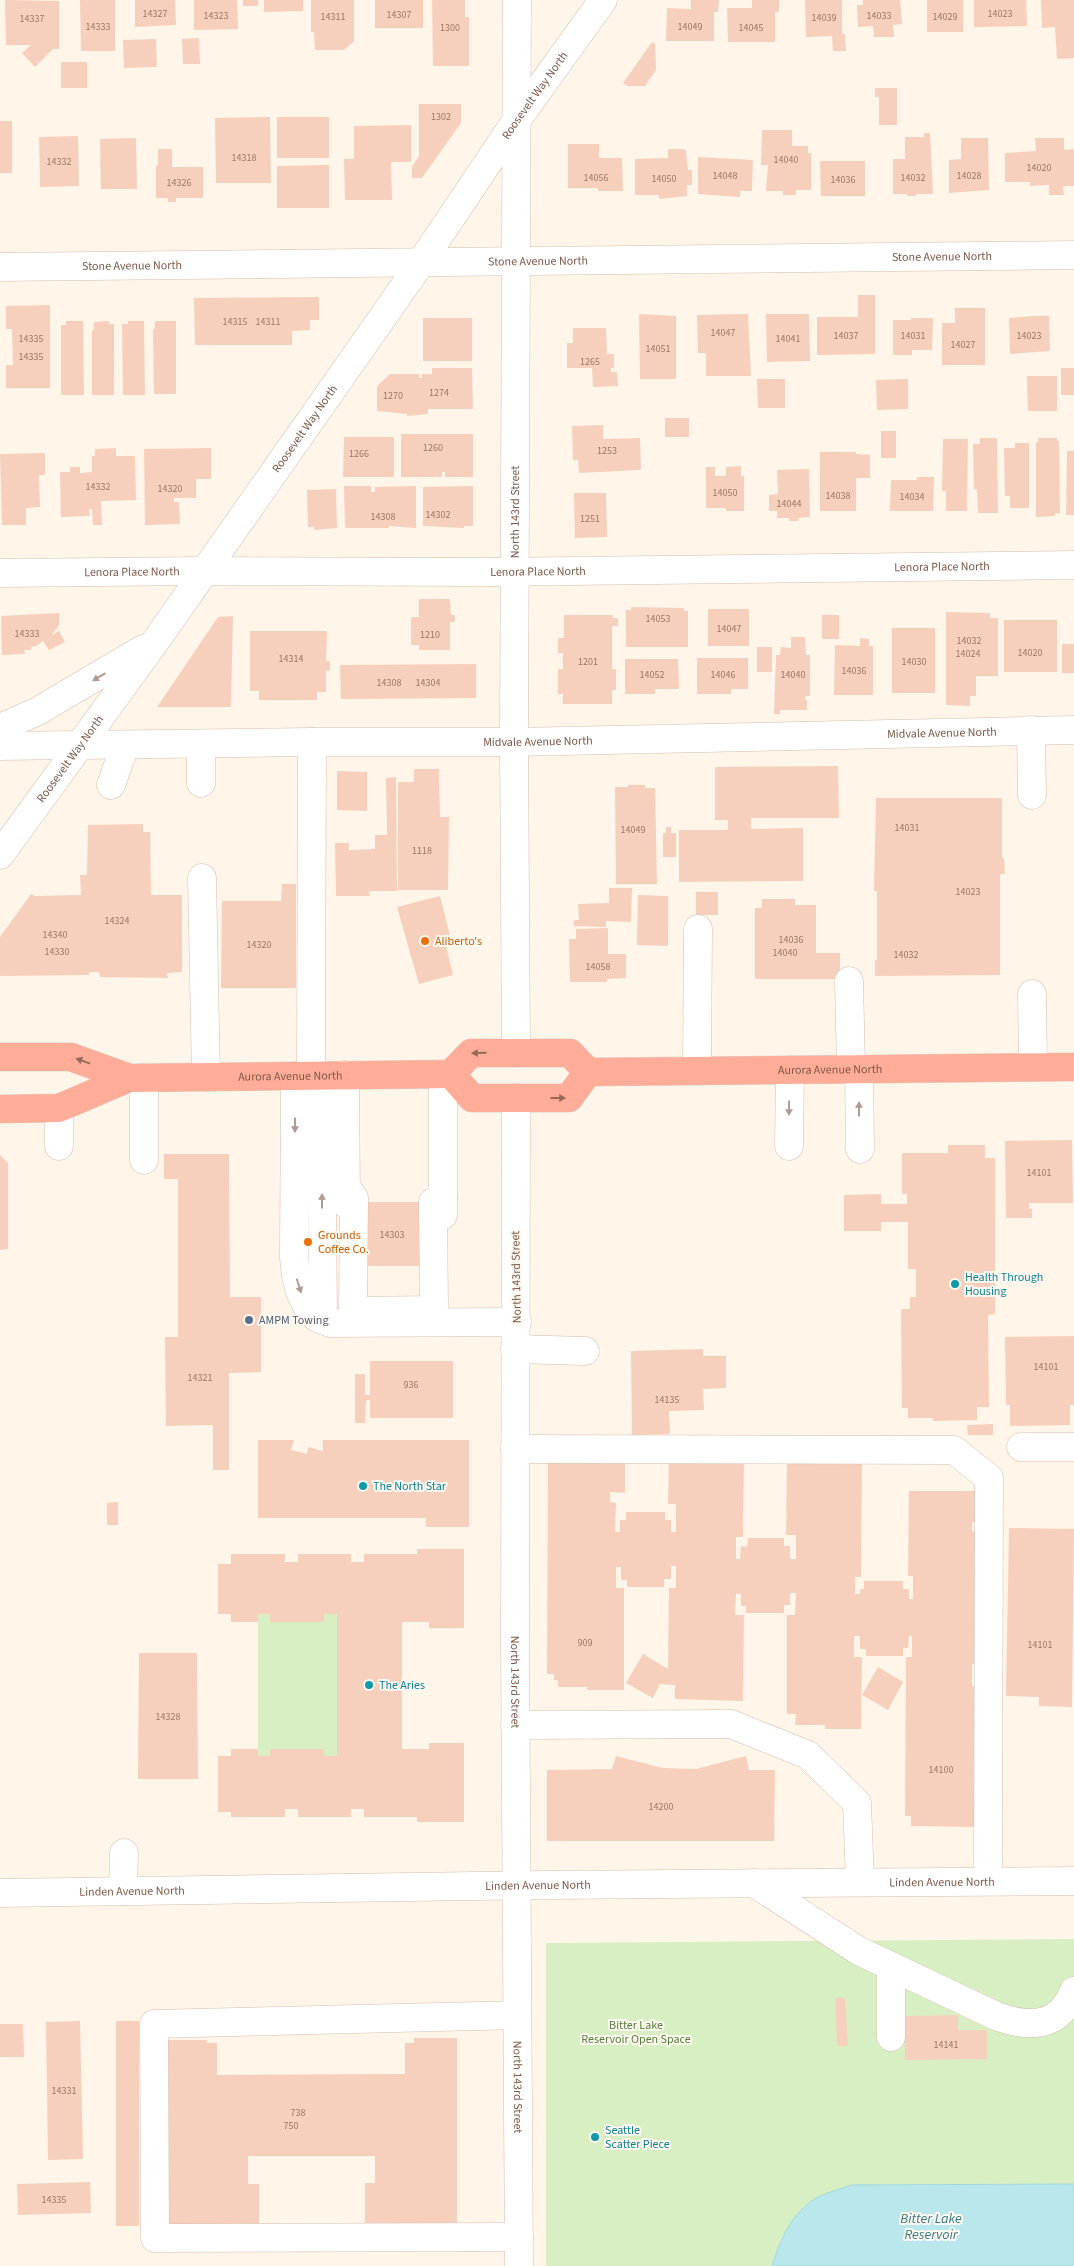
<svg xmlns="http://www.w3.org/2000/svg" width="1074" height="2266" font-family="'Source Sans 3',sans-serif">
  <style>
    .green { fill: #d8efc4 }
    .water { fill: #b9e7eb; stroke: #9ed8de }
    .building { fill: #f7d0bd }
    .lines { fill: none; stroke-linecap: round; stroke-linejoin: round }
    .minor-casing { stroke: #d5bdaf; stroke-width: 29 }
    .highway-casing { stroke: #ddd4cf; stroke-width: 29 }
    .minor { stroke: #fff; stroke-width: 28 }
    .highway { stroke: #ffad99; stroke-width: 28 }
    .oneway { fill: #b19b91 }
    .oneway2 { fill: #976958 }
    .food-dot { fill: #e8710a; stroke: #fff9f1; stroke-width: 2 }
    .culture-dot { fill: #0f9aa8; stroke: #fff9f1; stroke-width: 2 }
    .service-dot { fill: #5c6f8a; stroke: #fff9f1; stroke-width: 2 }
    .labels { text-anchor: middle; stroke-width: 4; stroke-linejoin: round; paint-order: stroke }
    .number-label { font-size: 10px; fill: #9c7665 }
    .street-label { font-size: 12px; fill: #7d5848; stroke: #fff9f1 }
    .food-label { font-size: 12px; fill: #c56008; stroke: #fff9f1; text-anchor: start }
    .culture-label { font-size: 12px; fill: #0d838f; stroke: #fff9f1; text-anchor: start }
    .service-label { font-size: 12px; fill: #4e5e75; stroke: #fff9f1; text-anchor: start }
    .park-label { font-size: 12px; fill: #537e3c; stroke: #fff9f1 }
    .water-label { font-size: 14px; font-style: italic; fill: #397c83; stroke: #fff9f1 }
  </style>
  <rect width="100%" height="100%" fill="#fff5e8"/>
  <g class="green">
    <path d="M258,1614H270L271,1622H324V1614H337V1756H324V1749H271L270,1756H258Z"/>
    <path d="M1074,1939V2184L851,2185L782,2236L772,2266H546V1943Z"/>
  </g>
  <path class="water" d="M1074,2184V2266H772C781,2238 791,2213 818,2197C828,2192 841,2189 851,2185Z"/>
  <g class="building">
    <path d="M5,0L59,1V49H53L35,67L22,53L31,45H6Z"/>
    <path d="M80,0H115V51H81Z"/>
    <path d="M135,0H175L176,25L135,27Z"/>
    <path d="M194,0H237L238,29L194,30Z"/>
    <rect x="243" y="0" width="15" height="6"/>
    <path d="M264,0H303V11L264,12Z"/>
    <path d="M311,0H354V41L344,50H315L314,32H311Z"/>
    <rect x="375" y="0" width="48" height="28"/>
    <path d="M432,0H465V17H469V66H433Z"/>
    <path d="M691,0H719L718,12H714V41H666L667,8L691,9Z"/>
    <path d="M752,0H779V12H775V42H728L727,8H752Z"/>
    <path d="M805,0H842V34H845L846,51H833L832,36L806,37Z"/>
    <path d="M863,0H900L902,24L893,25L894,37H874L873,26L858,27L857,5H863Z"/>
    <rect x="927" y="0" width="36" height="32"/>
    <path d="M974,0H1026L1027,26L974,27Z"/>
    <path d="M1041,0H1074V58L1057,59L1055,27L1042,28Z"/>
    <path d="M199,38L200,64H183L182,39Z"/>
    <path d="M156,39L157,67L124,68L123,40Z"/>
    <path d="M652,42L655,44L656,70L645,86H628L623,83Z"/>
    <rect x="61" y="62" width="26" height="26"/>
    <path d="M875,88H897V125H879V97H875Z"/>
    <path d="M419,104H461V123L422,178H412V167L419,156Z"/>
    <path d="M270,117L271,183H216L215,118Z"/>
    <rect x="277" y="117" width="52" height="41"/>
    <rect x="0" y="121" width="12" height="52"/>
    <path d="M411,125V162H391L392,200H345L344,159H354V126Z"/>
    <path d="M762,130H792V146H808V153H811V190H796V195H783V191H766L768,165H761Z"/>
    <path d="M924,133H930L933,194H916V196H907V194H893V159H905V137H924Z"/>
    <path d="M78,136L79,186L40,187L39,137Z"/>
    <path d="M136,138L137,189H101L100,139Z"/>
    <path d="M961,138H988L989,190L949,193V160L961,159Z"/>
    <path d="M1035,138H1064V150L1074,149V186H1063L1064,195H1049V185L1030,186V182H1005V153L1036,151Z"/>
    <path d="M568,144H599V158H622L623,191H598V188H568Z"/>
    <path d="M158,149H172V167H203V198H176V202H168V198H156V166H158Z"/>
    <path d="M668,149H684L686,151L688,170H692V185H687V196L659,199V195H635V159L668,158Z"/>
    <path d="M698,157L753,160L752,191H740V197L698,194Z"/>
    <path d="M820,161H865V196H821Z"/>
    <path d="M329,165V208H277V166Z"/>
    <path d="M858,295H875V354L817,355V317H858Z"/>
    <path d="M319,297V320H310V330L292,331V345H195L194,298Z"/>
    <path d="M50,305V388H6V365H13L12,329H6V306Z"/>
    <path d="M955,308H985V365H942V323H955Z"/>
    <path d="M639,314L676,316V379H640Z"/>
    <path d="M748,314L751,376H706V353H698L697,315Z"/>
    <path d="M766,314H809L810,361L767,362Z"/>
    <path d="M1032,316H1049L1050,351L1010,354L1009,318Z"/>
    <rect x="423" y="318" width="49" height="43"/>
    <path d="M911,318H933L932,350H912V355H893V320H911Z"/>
    <path d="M66,321H83L84,395H61V325H66Z"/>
    <path d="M109,321V324H114V395H92V330H94V322Z"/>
    <path d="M128,321H144L145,395H123L122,324H128Z"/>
    <path d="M155,321H176V394H154L153,329H155Z"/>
    <path d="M573,328H606L607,354H614V368H611V372H617L618,386L593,387L592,368H567V343H573Z"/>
    <path d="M432,368H472L473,409H428V414L407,416V414L377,411V386L390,374H419V378H422V374H432Z"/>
    <rect x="1061" y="368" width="13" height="27"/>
    <path d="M1027,376H1057V411H1028Z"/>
    <path d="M757,379H785V408H758Z"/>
    <path d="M908,379V409L877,410L876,380Z"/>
    <rect x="665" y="418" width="24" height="19"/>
    <path d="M603,425V439L640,438L641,470L579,473L578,460H573L572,426Z"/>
    <rect x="881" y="431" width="15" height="27"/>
    <path d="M401,434H473V477H445V472H442V477H401Z"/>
    <path d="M344,437H394V477H343Z"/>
    <path d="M980,438H997L998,513H978L977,489H974L973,444H980Z"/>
    <path d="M1038,438H1057V441H1059L1060,513H1055V516L1036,517V442H1038Z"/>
    <path d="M943,439H968L967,511H946V491H942Z"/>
    <path d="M1015,443H1029V508H1010V496H1005L1004,448H1015Z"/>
    <path d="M116,448V456H135L136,500L101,501L102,525H93L92,509H89L90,516L61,517L60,472H70V467H80V473L92,472V456H95V449Z"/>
    <path d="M211,448V479H196V498H174V502H179L180,524L145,525L144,449Z"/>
    <path d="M1067,451H1074V515H1066Z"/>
    <path d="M820,452H856V454L870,455V478H856V511H820Z"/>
    <path d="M45,453V475H39L40,507L26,508V525H2L0,454Z"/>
    <path d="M741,466V476H744V511H726V508H706V467H715V476H726V467Z"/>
    <path d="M809,469L810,517L798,518V521H789V518H777V511H769V495L778,494L777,470Z"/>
    <path d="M917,477H934L933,511H890L891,480H917Z"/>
    <path d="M344,486H371V492H375V487L416,486V528L389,526V528H346L345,526Z"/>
    <path d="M473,486V526H464V528L423,526V487Z"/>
    <path d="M336,489L337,528L314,530V527H308L307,490Z"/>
    <path d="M574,493H606L607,537L575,538Z"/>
    <path d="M419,599H450L451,615H455V622H450V650H419V645H411V617H419Z"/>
    <path d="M631,607L684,608V611H688V647H626V610H631Z"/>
    <rect x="708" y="609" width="41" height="37"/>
    <path d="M946,612L990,613V618H998V676H976V696H970V706L946,705Z"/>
    <path d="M59,613V625L52,635L59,631L65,642L49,650L43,641L36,646L31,647V650H24L25,654L2,655L1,616Z"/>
    <path d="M564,615H613V618H618V626H612V669H616V690H612V704H563V694H558V669H563V653H558V638H564Z"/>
    <rect x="822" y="615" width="17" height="24"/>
    <path d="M233,616L231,707H157L218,617Z"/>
    <rect x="1004" y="620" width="53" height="52"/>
    <rect x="892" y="628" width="43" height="65"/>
    <path d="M250,631H327L326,661H330V671H326V692H317V700H259V691H250Z"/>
    <path d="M791,637H805L806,655H810V696H806L805,700H807V710H780V714H774L776,655H780L781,647L791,648Z"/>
    <path d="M860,638L869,639V646H873V695H834L835,645L860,646Z"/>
    <rect x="1062" y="644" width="12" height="29"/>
    <rect x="757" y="647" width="15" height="25"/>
    <path d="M697,658H748V689H731V694H697Z"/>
    <path d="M625,659H678L679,689H655V694H625Z"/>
    <path d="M476,664V698L341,699L340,665Z"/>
    <path d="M838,766L839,818H751V829L803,828V881L679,882V830H728V820H715V767Z"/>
    <path d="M414,769H439L440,817H449L448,890H398V782H414Z"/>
    <path d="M337,771L367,772V811L337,810Z"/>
    <path d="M396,777L397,891H369L370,896H336L335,843H349V850L375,849V835H387L386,778Z"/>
    <path d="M628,785H645V788H655L657,884H616L615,787H628Z"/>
    <path d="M876,798H1002V858H1004L1005,874H1000V975L875,976V960H877V891H874Z"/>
    <path d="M143,824V832H150L151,895H182V972L167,973L168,978L100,977L99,972H89V975L0,976V937L31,894L35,896L81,895L80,875H87L88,825Z"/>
    <path d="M666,827H671V833H676V857H663V833H666Z"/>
    <path d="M282,884H296V988H221L222,901H281Z"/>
    <path d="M609,888H632L631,922L606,921V927L574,926V920H579L578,904L609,903Z"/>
    <rect x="696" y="892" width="22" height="23"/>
    <path d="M638,895L668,896V946L637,945Z"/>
    <path d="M440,896L450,936L444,937L453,975L419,984L397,907Z"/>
    <path d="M762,899H795V905H816V953H840V979H755V908H762Z"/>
    <path d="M608,928V954H626V978L607,979V982H570L569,939H576V929Z"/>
    <path d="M1072,1140L1073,1203H1029V1209H1032V1218H1006L1005,1141Z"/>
    <path d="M948,1145H985V1158H995V1314L988,1315L989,1407H977V1420L933,1421V1418H908V1408H902L901,1309H910V1297H916V1269H908V1222H881V1231H844V1195L881,1194V1204H907V1194H902V1153H948Z"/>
    <path d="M164,1154H229L230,1297H261V1372L229,1373V1470H213V1425L166,1426L165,1337H178V1179H164Z"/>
    <path d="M0,1155L8,1163V1249L0,1250Z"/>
    <path d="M357,1202H427V1266H358Z"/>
    <path d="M1074,1336V1405H1070V1425L1010,1426V1405H1006L1005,1337Z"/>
    <path d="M703,1349V1356H726V1388L703,1389L704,1410L669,1411L670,1434L632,1435L631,1351Z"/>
    <path d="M370,1361H453V1418H370V1400H366L365,1423H355V1374H365V1395H370Z"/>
    <path d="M993,1424V1435H968L967,1425Z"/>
    <path d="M258,1440H294L291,1450L307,1454L308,1447L323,1451V1440H469V1527H426V1518H258Z"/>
    <path d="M548,1459H625V1493L610,1492V1502L616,1503L615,1532H620V1520H626V1512H665V1520H671V1532H676V1504H668L669,1459H744L743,1537H736V1559H740L741,1546L747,1547L748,1538H784V1546H790V1559H796V1535H786L787,1459H862L861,1577H855V1594H860V1589H864V1581H903V1589H909V1599H913V1576H908L909,1491H976V1522H972V1531L977,1532L976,1664H972V1686H977L976,1827L911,1826V1816H905L906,1657H912V1636H909L908,1648H903V1656H866V1649H860V1636H854V1657H862L861,1729H825V1725H795L796,1714H787V1615H795L796,1593H790V1605H784V1613H746V1606H741V1594H736L735,1615H744L743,1701L675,1699V1685L660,1684L653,1698L626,1683L643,1654L668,1669L669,1588H676V1566H671V1579H664V1587H627V1580H621V1567H616V1588H624V1690H587V1687H558V1680H554V1674H547Z"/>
    <path d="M118,1502V1525H107V1503Z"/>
    <path d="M1009,1528L1074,1529L1072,1707L1039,1706V1697L1006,1696Z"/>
    <path d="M417,1549H464V1628H429V1622H402V1749H429V1743H464V1822H417V1817H364V1809H351V1817H298V1809H285V1817H231V1812H218V1756H231V1749H258V1756H270V1749H324V1756H337V1614H324V1622H270V1614H258V1622H231V1614H218V1564H231V1554H285V1562H298V1554H351V1562H364V1554H417Z"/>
    <path d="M139,1653H197L198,1779H138Z"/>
    <path d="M878,1667L903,1682L888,1710L862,1695Z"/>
    <path d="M616,1756L663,1768L696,1769L746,1756L749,1770H775L774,1841H547V1770L612,1769Z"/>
    <path d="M835,1998H845L848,2046H837Z"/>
    <path d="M958,2015V2030H987V2059L905,2060V2016Z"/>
    <path d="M80,2021L83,2159L48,2160L46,2022Z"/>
    <rect x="116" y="2021" width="23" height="205"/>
    <path d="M0,2024H23L24,2057H0Z"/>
    <path d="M414,2038H457V2227L365,2228V2183H375V2156H248V2184H259V2224H166V2040H207V2043H217V2075L405,2074V2043H414Z"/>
    <path d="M90,2182L91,2213L18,2215L17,2184Z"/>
  </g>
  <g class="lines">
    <g class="minor-casing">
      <g id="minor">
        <path id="s1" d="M0,267L1074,255"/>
        <path id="s2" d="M0,573L204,571L486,572L1074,565"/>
        <path d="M0,728L38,711L143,649"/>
        <path d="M1031,730L1032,795"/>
        <path d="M201,744V783"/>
        <path id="s3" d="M0,746L312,742H514L1074,730"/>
        <path d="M111,785L125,745"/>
        <path id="s4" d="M0,855L155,642L418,267L516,121L603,0"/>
        <path d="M202,878L206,1077"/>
        <path d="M849,981L851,1069"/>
        <path d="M1032,994L1033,1067"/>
        <path id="s5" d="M516,1053L514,742L517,0"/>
        <path d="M859,1069L860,1149"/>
        <path d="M697,1071L698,929"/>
        <path d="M443,1074V1215"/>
        <path d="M311,1075L312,742"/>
        <path d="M321,1075L323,1320"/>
        <path d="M345,1075L346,1204"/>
        <path d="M295,1076L294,1258L296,1276L300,1292L308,1308L317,1318L330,1323L517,1322"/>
        <path d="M144,1078V1160"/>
        <path id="s6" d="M516,1098L515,1642L519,2266"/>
        <path d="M59,1108V1146"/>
        <path d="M789,1146L790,1070"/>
        <path d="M345,1185L354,1198L353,1311L434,1310L433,1202L443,1197"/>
        <path d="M515,1349L585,1351"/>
        <path d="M1021,1447H1074"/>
        <path d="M515,1449L954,1450L989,1478L988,1881"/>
        <path d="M515,1725L731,1724L808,1755L857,1803L860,1882"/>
        <path d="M754,1883L859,1951L996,2016C1029,2028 1059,2028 1074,1991"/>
        <path d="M123,1891L124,1853"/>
        <path id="s7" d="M0,1893L547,1885L1074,1881"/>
        <path d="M891,1967V2037"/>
        <path d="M517,2015L154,2024L155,2238L519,2237"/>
      </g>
    </g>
    <g class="highway-casing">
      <g id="highway">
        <path id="s8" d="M0,1057H71L129,1078L451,1074L471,1053H570L588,1072L1074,1067"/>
        <path d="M451,1074L472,1098H569L588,1072"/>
        <path d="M0,1109L59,1108L129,1078"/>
      </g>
    </g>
    <use href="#minor" class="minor"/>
    <use href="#highway" class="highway"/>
  </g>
  <defs><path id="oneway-solid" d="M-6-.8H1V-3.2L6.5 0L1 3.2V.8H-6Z" transform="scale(1.25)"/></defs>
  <g class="oneway">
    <use href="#oneway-solid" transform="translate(99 677) rotate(149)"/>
    <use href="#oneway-solid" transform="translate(789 1108) rotate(91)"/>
    <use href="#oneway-solid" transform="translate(859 1109) rotate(-90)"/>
    <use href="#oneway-solid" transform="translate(295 1125) rotate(90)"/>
    <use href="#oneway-solid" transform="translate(322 1201) rotate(-90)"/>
    <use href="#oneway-solid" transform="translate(299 1286) rotate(73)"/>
  </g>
  <g class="oneway2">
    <use href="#oneway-solid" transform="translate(479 1053) rotate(178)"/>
    <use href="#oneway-solid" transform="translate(83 1061) rotate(-160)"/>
    <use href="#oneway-solid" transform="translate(558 1098)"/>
  </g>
  <g class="food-dot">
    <circle cx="425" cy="941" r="5"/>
    <circle cx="308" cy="1242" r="5"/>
  </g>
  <g class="culture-dot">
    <circle cx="955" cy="1284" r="5"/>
    <circle cx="363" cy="1486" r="5"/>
    <circle cx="369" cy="1685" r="5"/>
    <circle cx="595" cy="2137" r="5"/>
  </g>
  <circle class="service-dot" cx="249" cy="1320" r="5"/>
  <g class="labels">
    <g class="number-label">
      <text x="155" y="17">14327</text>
      <text x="1000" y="17">14023</text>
      <text x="399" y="18">14307</text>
      <text x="216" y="19">14323</text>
      <text x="879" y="19">14033</text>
      <text x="333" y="20">14311</text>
      <text x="945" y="20">14029</text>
      <text x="824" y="21">14039</text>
      <text x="32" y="22">14337</text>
      <text x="98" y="30">14333</text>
      <text x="690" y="30">14049</text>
      <text x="450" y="31">1300</text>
      <text x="751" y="31">14045</text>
      <text x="441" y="120">1302</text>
      <text x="244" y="161">14318</text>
      <text x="786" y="163">14040</text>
      <text x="59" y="165">14332</text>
      <text x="1039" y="171">14020</text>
      <text x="725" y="179">14048</text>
      <text x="969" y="179">14028</text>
      <text x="596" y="181">14056</text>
      <text x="913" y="181">14032</text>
      <text x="664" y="182">14050</text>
      <text x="843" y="183">14036</text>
      <text x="179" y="186">14326</text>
      <text x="235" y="325">14315</text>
      <text x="268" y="325">14311</text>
      <text x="723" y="336">14047</text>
      <text x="846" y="339">14037</text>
      <text x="913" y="339">14031</text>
      <text x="1029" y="339">14023</text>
      <text x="31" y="342">14335</text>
      <text x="788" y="342">14041</text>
      <text x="963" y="348">14027</text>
      <text x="658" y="352">14051</text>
      <text x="31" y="360">14335</text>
      <text x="590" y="365">1265</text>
      <text x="439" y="396">1274</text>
      <text x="393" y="399">1270</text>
      <text x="433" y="451">1260</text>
      <text x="607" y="454">1253</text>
      <text x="359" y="457">1266</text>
      <text x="98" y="490">14332</text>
      <text x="170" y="492">14320</text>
      <text x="725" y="496">14050</text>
      <text x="838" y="499">14038</text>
      <text x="912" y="500">14034</text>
      <text x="789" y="507">14044</text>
      <text x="438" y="518">14302</text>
      <text x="383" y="520">14308</text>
      <text x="590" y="522">1251</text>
      <text x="658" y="622">14053</text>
      <text x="729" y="632">14047</text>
      <text x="27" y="637">14333</text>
      <text x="430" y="638">1210</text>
      <text x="969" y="644">14032</text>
      <text x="1030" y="656">14020</text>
      <text x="968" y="657">14024</text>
      <text x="291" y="662">14314</text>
      <text x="588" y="665">1201</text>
      <text x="914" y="665">14030</text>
      <text x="854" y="674">14036</text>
      <text x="652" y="678">14052</text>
      <text x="723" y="678">14046</text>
      <text x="793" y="678">14040</text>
      <text x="389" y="686">14308</text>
      <text x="428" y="686">14304</text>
      <text x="907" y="831">14031</text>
      <text x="633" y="833">14049</text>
      <text x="422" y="854">1118</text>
      <text x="968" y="895">14023</text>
      <text x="117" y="924">14324</text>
      <text x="55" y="938">14340</text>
      <text x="791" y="943">14036</text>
      <text x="259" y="948">14320</text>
      <text x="57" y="955">14330</text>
      <text x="785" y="956">14040</text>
      <text x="906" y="958">14032</text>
      <text x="598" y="970">14058</text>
      <text x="1039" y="1176">14101</text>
      <text x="392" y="1238">14303</text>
      <text x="1046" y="1370">14101</text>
      <text x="200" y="1381">14321</text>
      <text x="411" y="1388">936</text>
      <text x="667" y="1403">14135</text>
      <text x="585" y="1646">909</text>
      <text x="1040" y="1648">14101</text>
      <text x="168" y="1720">14328</text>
      <text x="941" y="1773">14100</text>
      <text x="661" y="1810">14200</text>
      <text x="946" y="2048">14141</text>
      <text x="64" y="2094">14331</text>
      <text x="298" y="2116">738</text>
      <text x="291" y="2129">750</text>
      <text x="54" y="2203">14335</text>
    </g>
    <g class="street-label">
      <text dy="4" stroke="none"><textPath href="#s4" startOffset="929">Roosevelt Way North</textPath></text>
      <text dy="4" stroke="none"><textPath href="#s1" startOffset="942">Stone Avenue North</textPath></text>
      <text dy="4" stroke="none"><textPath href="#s1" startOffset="538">Stone Avenue North</textPath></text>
      <text dy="4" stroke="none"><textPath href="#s1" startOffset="132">Stone Avenue North</textPath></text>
      <text dy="4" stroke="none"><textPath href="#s4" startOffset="524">Roosevelt Way North</textPath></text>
      <text dy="4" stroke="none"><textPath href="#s5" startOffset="541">North 143rd Street</textPath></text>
      <text dy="4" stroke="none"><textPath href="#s2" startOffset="942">Lenora Place North</textPath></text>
      <text dy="4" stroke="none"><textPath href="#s2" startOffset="132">Lenora Place North</textPath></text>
      <text dy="4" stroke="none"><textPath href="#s2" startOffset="538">Lenora Place North</textPath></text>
      <text dy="4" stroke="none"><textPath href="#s3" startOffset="942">Midvale Avenue North</textPath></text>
      <text dy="4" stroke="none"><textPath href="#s3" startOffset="538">Midvale Avenue North</textPath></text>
      <text dy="4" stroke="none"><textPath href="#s4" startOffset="119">Roosevelt Way North</textPath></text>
      <text dy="4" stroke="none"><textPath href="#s8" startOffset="851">Aurora Avenue North</textPath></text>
      <text dy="4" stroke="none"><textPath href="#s8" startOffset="294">Aurora Avenue North</textPath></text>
      <text transform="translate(516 1277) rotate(-91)" y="4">North 143rd Street</text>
      <text dy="4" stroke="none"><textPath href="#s6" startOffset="584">North 143rd Street</textPath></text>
      <text dy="4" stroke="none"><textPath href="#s7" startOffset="942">Linden Avenue North</textPath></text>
      <text dy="4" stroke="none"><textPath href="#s7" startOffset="538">Linden Avenue North</textPath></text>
      <text dy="4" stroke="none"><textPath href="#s7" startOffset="132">Linden Avenue North</textPath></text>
      <text dy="4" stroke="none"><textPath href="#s6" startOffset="989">North 143rd Street</textPath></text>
    </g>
    <g class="food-label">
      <text x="435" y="945">Aliberto's</text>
      <text x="318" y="1239">Grounds<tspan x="318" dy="14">Coffee Co.</tspan></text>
    </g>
    <g class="culture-label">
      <text x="965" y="1281">Health Through<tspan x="965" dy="14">Housing</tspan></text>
      <text x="373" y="1490">The North Star</text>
      <text x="379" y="1689">The Aries</text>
      <text x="605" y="2134">Seattle<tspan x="605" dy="14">Scatter Piece</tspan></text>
    </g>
    <g class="service-label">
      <text x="259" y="1324">AMPM Towing</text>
    </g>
    <g class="park-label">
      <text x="636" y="2029">Bitter Lake<tspan x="636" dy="14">Reservoir Open Space</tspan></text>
    </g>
    <g class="water-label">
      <text x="931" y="2223">Bitter Lake<tspan x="931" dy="16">Reservoir</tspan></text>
    </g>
  </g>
</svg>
